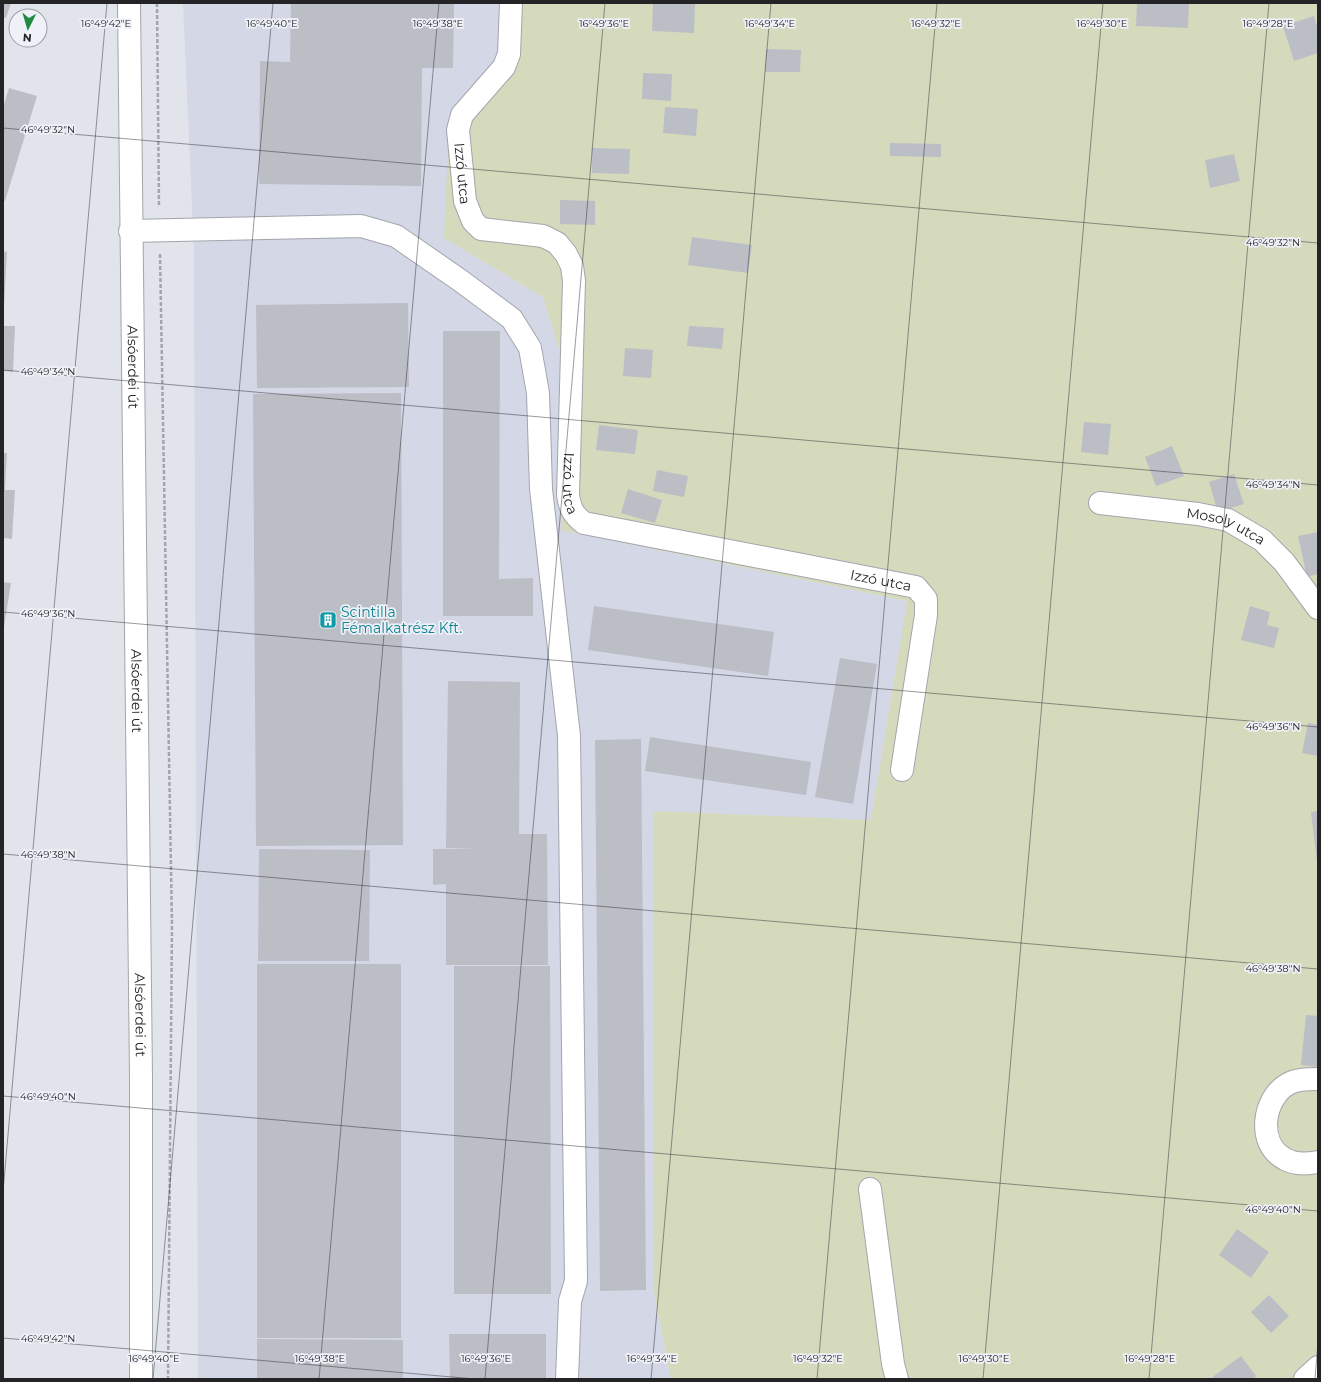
<svg xmlns="http://www.w3.org/2000/svg" width="1321" height="1382" font-family="Montserrat,sans-serif">
  <style>
    .built { fill: #d3d7e6 }
    .green { fill: #d5dabd }
    .building { fill: #bcbec5 }
    .lines { fill: none; stroke-linecap: round; stroke-linejoin: round }
    .minor-casing { stroke: #a3a5ac; stroke-width: 24 }
    .major-casing { stroke: #a3a5ac; stroke-width: 24 }
    .path { stroke: #a4a5ab; stroke-width: 2.5; stroke-dasharray: 4 2; stroke-linecap: butt }
    .minor { stroke: #fff; stroke-width: 22 }
    .major { stroke: #fff; stroke-width: 22 }
    .ticks { fill: none; stroke: #242427; stroke-width: 1; stroke-opacity: 0.45 }
    .labels { text-anchor: middle; stroke-width: 3.5; stroke-linejoin: round; paint-order: stroke }
    .street-label { font-size: 14px; fill: #242427; stroke: #eff1f9 }
    .culture-label { font-size: 14px; fill: #0d838f; stroke: #eff1f9; text-anchor: start }
    .ticks-label { font-size: 10px; text-anchor: middle; fill: #242427; stroke: #eff1f9; stroke-width: 3.5; stroke-linejoin: round; paint-order: stroke }
  </style>
  <rect width="100%" height="100%" fill="#e2e4ec"/>
  <path class="built" d="M183,3H501L497,62L444,238L543,297L567,375L561,530L907,601L871,821L654,811V1292L671,1379H198L194,253Z"/>
  <path class="green" d="M501,3H1318V1379H671L654,1292V811L871,820L907,601L561,530L567,375L543,297L444,238L449,119L497,62Z"/>
  <g class="building">
    <path d="M3,3H11L6,18L3,17Z"/>
    <path d="M291,3H454L453,68H422L421,186L259,184L260,61L290,62Z"/>
    <path d="M653,3H695L694,33L652,31Z"/>
    <path d="M1137,3H1189L1188,28L1136,26Z"/>
    <path d="M1314,16L1318,29V53L1294,61L1283,26Z"/>
    <path d="M766,49L801,50L800,72H765Z"/>
    <path d="M643,73L672,74L671,101L642,99Z"/>
    <path d="M9,88L37,96L5,201L3,200V108Z"/>
    <path d="M665,107L698,109L696,136L663,133Z"/>
    <path d="M890,143L941,144V157L890,156Z"/>
    <path d="M592,148L630,149L629,174L592,173Z"/>
    <path d="M1234,154L1240,181L1210,188L1205,160Z"/>
    <path d="M560,200L595,201V225L560,224Z"/>
    <path d="M692,237L752,245L748,273L688,265Z"/>
    <path d="M3,251L7,252L4,307H3Z"/>
    <path d="M408,303L409,387L257,388L256,305Z"/>
    <path d="M3,326H15L13,372L3,371Z"/>
    <path d="M689,326L724,328L722,349L687,346Z"/>
    <path d="M443,331H500L499,579L533,578V616H443Z"/>
    <path d="M625,348L653,350L651,378L623,376Z"/>
    <path d="M401,393L403,845L256,846L253,394Z"/>
    <path d="M1084,422L1111,424L1108,455L1081,452Z"/>
    <path d="M599,425L638,430L635,454L596,450Z"/>
    <path d="M1172,446L1184,476L1156,486L1145,457Z"/>
    <path d="M3,453H7L5,490H15L12,539L3,538Z"/>
    <path d="M657,470L688,476L684,497L653,491Z"/>
    <path d="M1234,474L1244,504L1218,512L1209,482Z"/>
    <path d="M628,489L662,500L655,523L621,513Z"/>
    <path d="M1318,532V574L1307,577L1298,536Z"/>
    <path d="M3,582L11,583L4,627H3Z"/>
    <path d="M594,606L774,632L768,676L588,650Z"/>
    <path d="M1250,606L1270,612L1267,625L1279,628L1274,648L1241,640Z"/>
    <path d="M840,658L877,664L853,804L815,797Z"/>
    <path d="M448,681L520,682L519,834H547L548,965H446V884L433,885V849H479L446,848Z"/>
    <path d="M1308,723L1318,725V756L1302,753Z"/>
    <path d="M650,737L811,762L806,795L645,771Z"/>
    <path d="M641,739L646,1290L600,1291L595,740Z"/>
    <path d="M1318,811V862H1317L1311,812Z"/>
    <path d="M259,849L370,850L369,961H258Z"/>
    <rect x="257" y="964" width="144" height="374"/>
    <path d="M454,966H550L551,1294H454Z"/>
    <path d="M1306,1015L1318,1016V1067L1301,1065Z"/>
    <path d="M1237,1229L1269,1252L1251,1278L1219,1255Z"/>
    <path d="M1269,1295L1289,1316L1271,1333L1251,1312Z"/>
    <path d="M449,1334H546V1378H450Z"/>
    <path d="M257,1339L403,1340V1379H257Z"/>
    <path d="M1241,1356L1256,1376L1253,1379H1210Z"/>
  </g>
  <g class="lines">
    <g class="minor-casing">
      <g id="minor">
        <path id="s1" d="M511,3L509,54L504,67L462,115L458,130L465,201L473,221L481,229L543,236L557,243L566,254L572,266L574,281L568,495C570,508 573,515 584,523L916,587L926,599V615L902,770"/>
        <path d="M130,231L361,226L396,236L461,281L512,319L530,348L538,393L541,489L569,736L576,1281L570,1301L567,1379"/>
        <path id="s2" d="M1100,503L1198,514L1228,520L1262,540L1284,562L1318,608"/>
        <path d="M1318,1079C1309,1079 1296,1079 1288,1084C1263,1098 1256,1144 1285,1159C1295,1165 1307,1164 1318,1162"/>
        <path d="M870,1189L893,1364L897,1379"/>
        <path d="M1305,1379L1318,1367"/>
      </g>
    </g>
    <g class="major-casing">
      <g id="major">
        <path id="s3" d="M129,3L141,1078V1379"/>
      </g>
    </g>
    <g class="path">
      <path d="M157,3L159,207"/>
      <path d="M160,254L172,925L168,1379"/>
    </g>
    <use href="#minor" class="minor"/>
    <use href="#major" class="major"/>
  </g>
  <path class="ticks" d="M3,128L1318,243M3,370L1318,485M3,612L1318,727M3,854L1318,969M3,1096L1318,1211M3,1192L107,3M3,1338L475,1379M153,1379L273,3M319,1379L439,3M485,1379L605,3M651,1379L771,3M817,1379L937,3M983,1379L1103,3M1149,1379L1269,3M1315,1379L1318,1342"/>
  <defs>
    <g id="building-square" transform="scale(0.9)"><rect x="-9" y="-9" width="18" height="18" rx="4" fill="#0f9aa8" stroke="#eff1f9"/><path d="M-4-6H4V6H1V3H-1V6H-4ZM-2.5-4.3h1.7v1.8h-1.7ZM.8-4.3h1.7v1.8H.8ZM-2.5-1h1.7V.8h-1.7ZM.8-1h1.7V.8H.8Z" fill="#fff"/></g>
  </defs>
  <g fill-rule="evenodd">
    <use href="#building-square" x="328" y="620"/>
  </g>
  <g class="labels">
    <g class="street-label">
      <text dy="5" stroke="none"><textPath href="#s1" startOffset="188">Izzó utca</textPath></text>
      <text dy="5" stroke="none"><textPath href="#s3" startOffset="364">Alsóerdei út</textPath></text>
      <text dy="5" stroke="none"><textPath href="#s1" startOffset="572">Izzó utca</textPath></text>
      <text dy="5" stroke="none"><textPath href="#s2" startOffset="129">Mosoly utca</textPath></text>
      <text dy="5" stroke="none"><textPath href="#s1" startOffset="919">Izzó utca</textPath></text>
      <text dy="5" stroke="none"><textPath href="#s3" startOffset="688">Alsóerdei út</textPath></text>
      <text dy="5" stroke="none"><textPath href="#s3" startOffset="1012">Alsóerdei út</textPath></text>
    </g>
    <g class="culture-label">
      <text x="341" y="617">Scintilla<tspan x="341" dy="16">Fémalkatrész Kft.</tspan></text>
    </g>
  </g>
  <g class="ticks-label">
    <text x="106" y="27">16°49'42"E</text>
    <text x="272" y="27">16°49'40"E</text>
    <text x="438" y="27">16°49'38"E</text>
    <text x="604" y="27">16°49'36"E</text>
    <text x="770" y="27">16°49'34"E</text>
    <text x="936" y="27">16°49'32"E</text>
    <text x="1102" y="27">16°49'30"E</text>
    <text x="1268" y="27">16°49'28"E</text>
    <text x="48" y="133">46°49'32"N</text>
    <text x="1273" y="246">46°49'32"N</text>
    <text x="48" y="375">46°49'34"N</text>
    <text x="1273" y="488">46°49'34"N</text>
    <text x="48" y="617">46°49'36"N</text>
    <text x="1273" y="730">46°49'36"N</text>
    <text x="48" y="858">46°49'38"N</text>
    <text x="1273" y="972">46°49'38"N</text>
    <text x="48" y="1100">46°49'40"N</text>
    <text x="1273" y="1213">46°49'40"N</text>
    <text x="48" y="1342">46°49'42"N</text>
    <text x="154" y="1362">16°49'40"E</text>
    <text x="320" y="1362">16°49'38"E</text>
    <text x="486" y="1362">16°49'36"E</text>
    <text x="652" y="1362">16°49'34"E</text>
    <text x="818" y="1362">16°49'32"E</text>
    <text x="984" y="1362">16°49'30"E</text>
    <text x="1150" y="1362">16°49'28"E</text>
  </g>
  <rect width="1321" height="1382" fill="none" stroke="#242427" stroke-width="8"/>
  <g transform="translate(28 28) rotate(185)"><circle r="19" fill="#eff1f9" stroke="#9e9fa5"/>
  <path d="M0-3L7 15L0 10L-7 15Z" fill="#1f8a40"/>
  <text y="-6" font-size="11" font-weight="bold" text-anchor="middle" fill="#242427">N</text>
  </g>
</svg>
